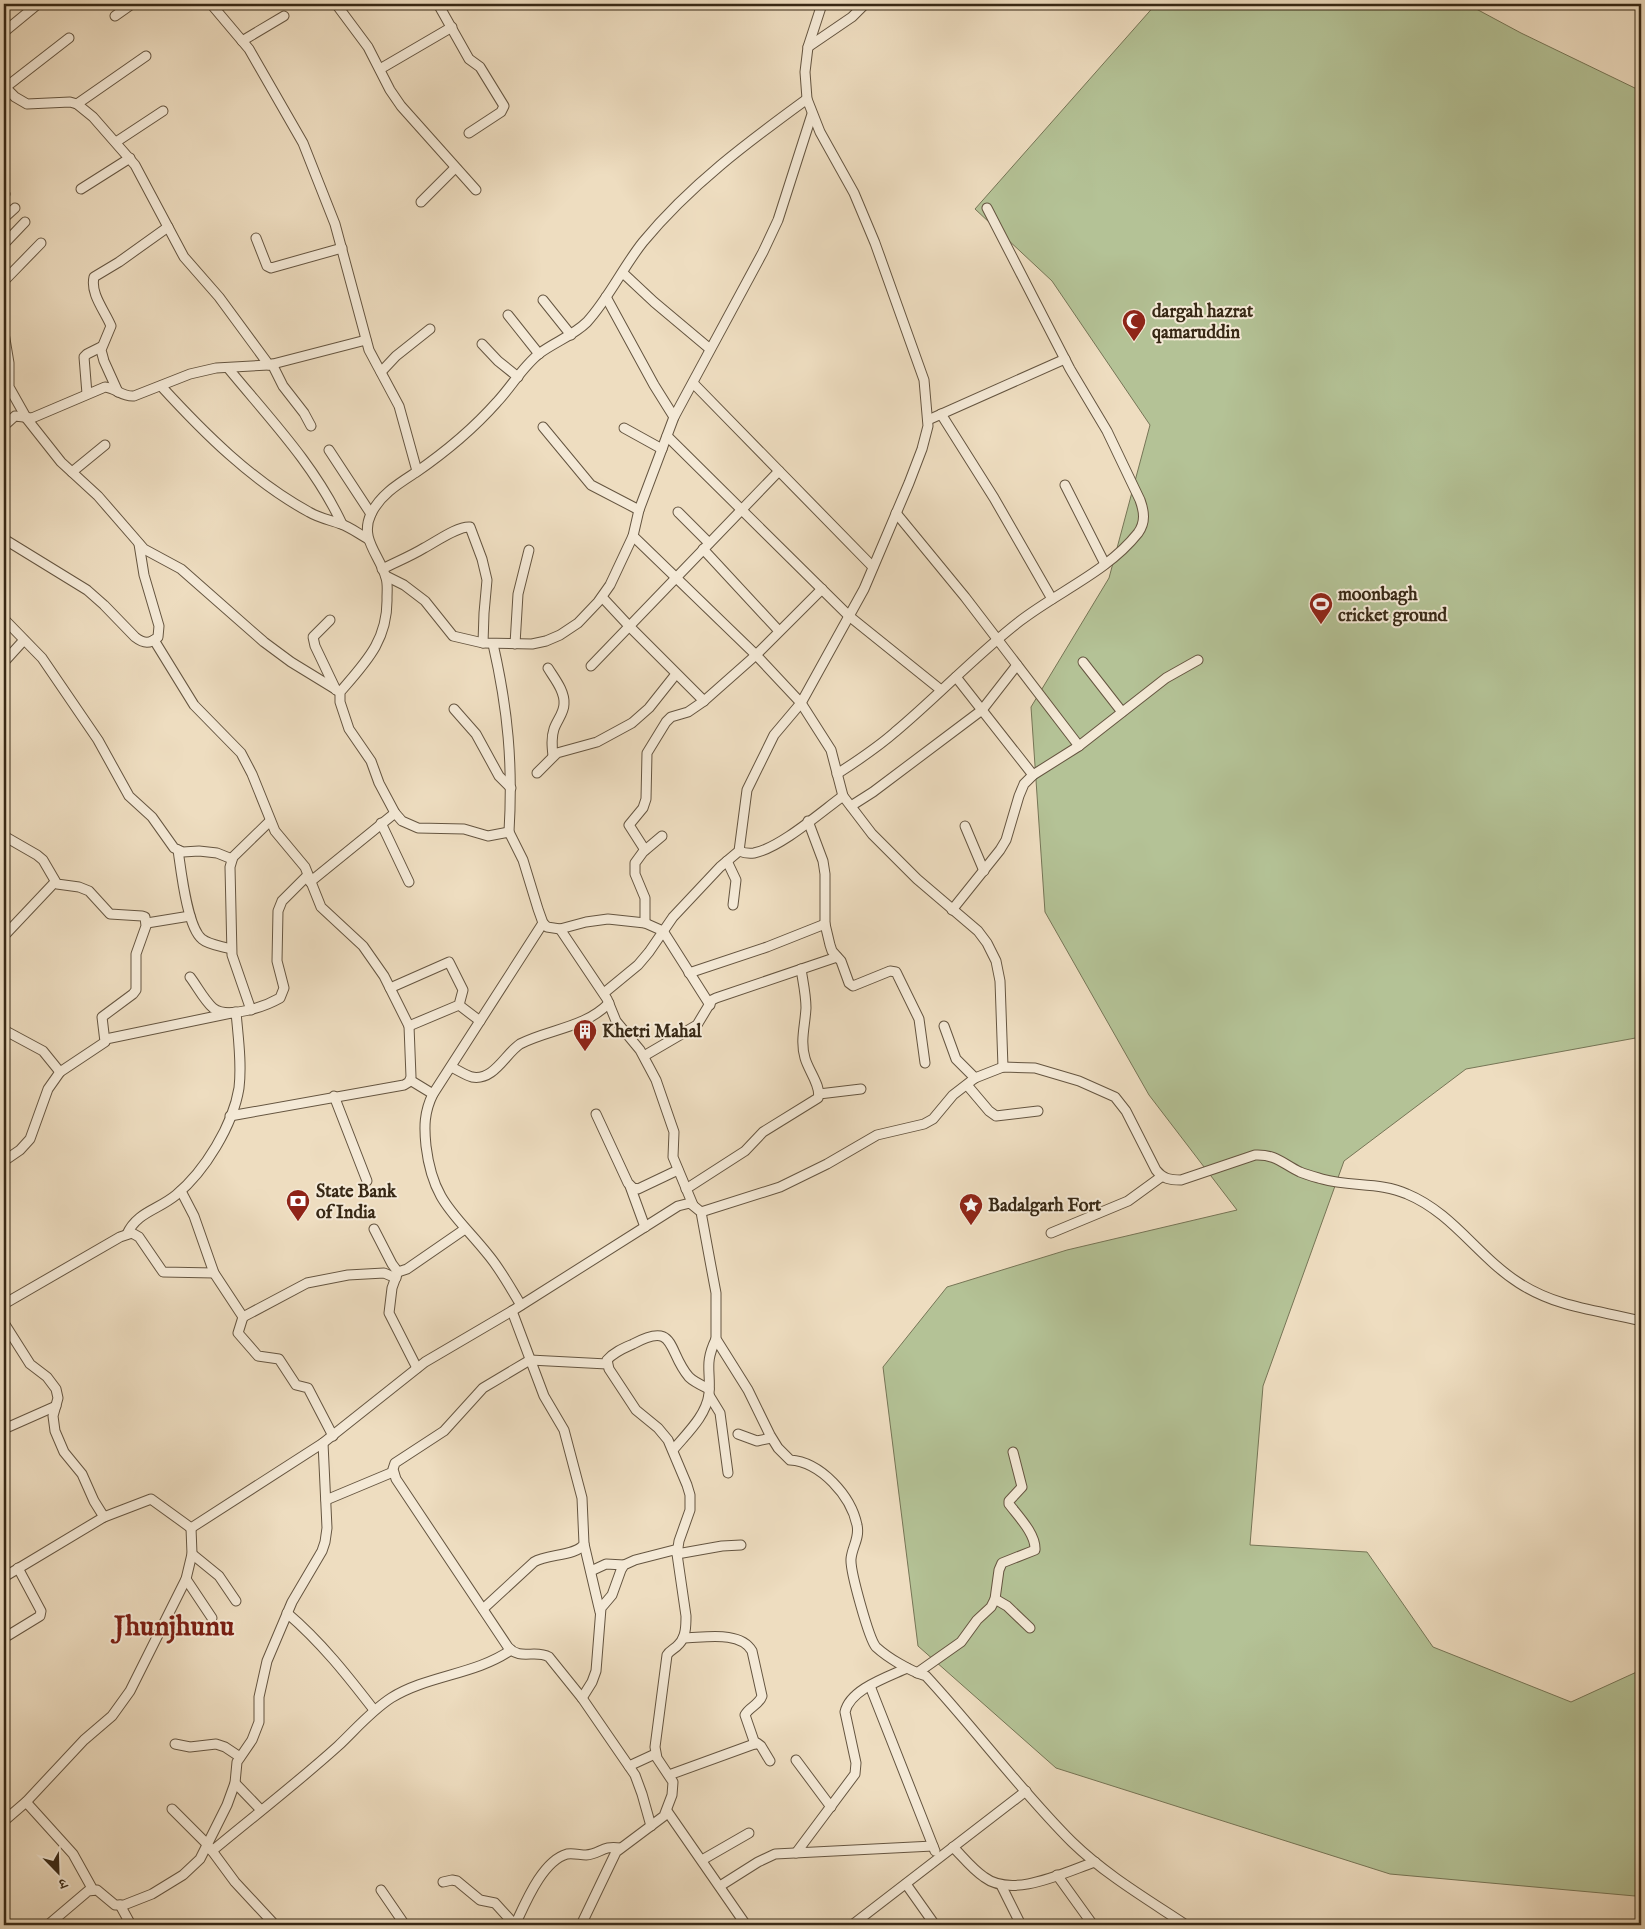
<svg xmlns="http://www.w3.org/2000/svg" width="1645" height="1929" font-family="'IM FELL English','Noto Serif Devanagari',serif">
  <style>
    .green { fill: #b4c296; stroke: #767556 }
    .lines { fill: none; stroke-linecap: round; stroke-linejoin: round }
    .street-casing { stroke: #655540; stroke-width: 11 }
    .street { stroke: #f4e9d6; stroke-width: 9 }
    .labels { text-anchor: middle; stroke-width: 4; stroke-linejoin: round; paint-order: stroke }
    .poi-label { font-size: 18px; font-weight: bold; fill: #372815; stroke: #f4e9d6; text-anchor: start }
    .town-label { font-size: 28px; font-weight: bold; fill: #7a1f14; stroke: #f4e9d6 }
  </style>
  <rect width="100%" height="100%" fill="#eeddc0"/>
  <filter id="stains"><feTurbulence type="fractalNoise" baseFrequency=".004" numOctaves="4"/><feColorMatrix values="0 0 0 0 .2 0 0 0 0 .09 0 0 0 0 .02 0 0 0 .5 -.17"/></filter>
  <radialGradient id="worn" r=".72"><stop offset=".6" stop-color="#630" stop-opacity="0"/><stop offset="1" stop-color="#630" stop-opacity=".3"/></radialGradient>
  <path class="green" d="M1156,4H1467L1521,33L1641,91V1037L1466,1069L1344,1161L1263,1386L1250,1545L1367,1552L1433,1647L1571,1702L1641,1670V1875L1635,1896L1390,1874L1056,1768L918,1646L883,1367L947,1287L1067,1250L1237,1210L1149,1095L1045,912L1031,707L1109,578L1150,425L1052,281L975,209Z"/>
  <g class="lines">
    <g class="street-casing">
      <g id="street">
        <path d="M211,4L249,49L303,143L335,224L369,350L399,406L417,471"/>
        <path d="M336,4L368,47L390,90L401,106L476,190"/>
        <path d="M438,4L469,59L480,67L504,106L501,112L469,133"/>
        <path d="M115,16L132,4"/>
        <path d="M4,32L38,4"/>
        <path d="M242,41L284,16"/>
        <path d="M808,47L852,17L865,4"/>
        <path d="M380,69L452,27"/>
        <path d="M4,86L15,97L27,104L70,102L77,104L93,117L135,165L184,257L219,297L269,365"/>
        <path d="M6,87L69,38"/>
        <path d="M77,104L146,56"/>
        <path d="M116,142L163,111"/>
        <path d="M81,189L130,158"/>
        <path d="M4,196L5,194"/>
        <path d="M421,202L455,168"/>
        <path d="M4,218L15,208"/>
        <path d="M256,238L267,266L271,268L342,248"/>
        <path d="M4,244L25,222"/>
        <path d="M623,273L654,302L710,349"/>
        <path d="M4,281L41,243"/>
        <path d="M606,297L654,385L674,417"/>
        <path d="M543,300L571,335"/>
        <path d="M508,315L539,354"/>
        <path d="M4,333L9,363V387L27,419L61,462L98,496L144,549L181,569L264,642L291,662L340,692"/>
        <path d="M482,344L498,361L518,377"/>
        <path d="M272,364L283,386L304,413L311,426"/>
        <path d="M228,368C269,418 314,464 342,524"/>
        <path d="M381,372L396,356L430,329"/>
        <path d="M693,383L873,567"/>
        <path d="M161,386C204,433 252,481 309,512C319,518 330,520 341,524C350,527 359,534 368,539"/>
        <path d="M118,392L104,361L101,350L111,326C105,311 90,294 94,277L119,262L168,227"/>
        <path d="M87,394L84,357L87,354L101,347"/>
        <path d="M941,414L994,498L1052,599"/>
        <path d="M928,420L1065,359"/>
        <path d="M4,426L15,416L32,418L105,387C116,388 122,397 134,396L190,374L216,368L269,365L366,340"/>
        <path d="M543,427L591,485L639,510"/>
        <path d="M624,428L662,449"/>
        <path d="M667,436L849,616L941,690"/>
        <path d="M329,450L371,514"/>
        <path d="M72,472L105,445"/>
        <path d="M1065,485L1105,564"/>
        <path d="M678,512L709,543"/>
        <path d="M896,513L965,597L1079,746"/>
        <path d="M633,536L756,655L801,703L831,750L843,796L872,834L917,879L978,931L987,943L996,961L1000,981L1003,1067"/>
        <path d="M4,539L87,590L104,605L135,637C144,644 150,644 158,637L159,626L144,575L139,544"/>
        <path d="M703,549L779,631"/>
        <path d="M382,569C396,562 411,556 424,548C436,542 457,526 470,527L482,559L487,580L484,613L483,643"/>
        <path d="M386,576L404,585L425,601L453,636L483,643L532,644L546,641L560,635L578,623L598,602L610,585L633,536L639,510L674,417L763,252L778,220L812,114"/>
        <path d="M602,597L629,626L704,701"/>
        <path d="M4,619L42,658L98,740L129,796L152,817L174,848L183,852L199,851L217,853L232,859"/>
        <path d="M330,620L313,637L315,646L336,690"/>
        <path d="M154,640L194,705L241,753L252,774L275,831L305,867L321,907L363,946L384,976L409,1026L411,1077L409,1082L404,1085L230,1116"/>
        <path d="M493,644C508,710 513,764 509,832"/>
        <path d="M515,644L518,594L529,550"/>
        <path d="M4,662L24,640"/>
        <path d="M1083,662L1122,712"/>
        <path d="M591,666L779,471"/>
        <path d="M548,668C554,678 565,691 564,704C564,713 557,720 554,729C551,738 552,747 553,756"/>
        <path d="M956,677L1033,775"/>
        <path d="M454,709L476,734L499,776L511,788"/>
        <path d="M537,773L557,753L597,742L632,723L649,708L676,674"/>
        <path d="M837,774C857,761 877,748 895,732C938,696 976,655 1020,621C1059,591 1107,572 1138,533C1146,522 1144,511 1140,500L1107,431L1070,369L987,208"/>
        <path d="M851,806L873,792L982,710L1017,665"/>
        <path d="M808,821L823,861L825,874V924L830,945L832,951L841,961L849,983L853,986L890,971L896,972L919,1019L925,1063"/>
        <path d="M381,823L409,882"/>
        <path d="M965,826L984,871"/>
        <path d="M4,836L37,855L43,860L57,884L79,887L89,891L110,914L142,916L145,917L146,926L136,954V990L133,994L102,1017L105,1042L60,1072L48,1089L30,1139L20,1150L4,1161"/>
        <path d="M178,850C181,870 187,927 202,939C209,945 222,946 231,949"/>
        <path d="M645,850L629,825L643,808L646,799L647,753L666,722L671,717L688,712L704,701L756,655L822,589"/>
        <path d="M739,851C744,853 748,854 754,853C780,848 821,812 843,796"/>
        <path d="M727,861L736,880L733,905"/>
        <path d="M310,882L395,813"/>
        <path d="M952,910L1000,850L1006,840L1019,796L1024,784L1033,775L1079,746L1166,678L1198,660"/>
        <path d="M147,923L190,916"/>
        <path d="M645,923V898L635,874V863L643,852L662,836"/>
        <path d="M560,929L607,999L616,1021L640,1050L656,1080L674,1132L673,1157L693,1205"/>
        <path d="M4,936L55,882"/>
        <path d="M689,973L767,947L825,924"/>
        <path d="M190,977C197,986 204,1000 213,1008C228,1020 266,1006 280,998L284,988L277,961L278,911L282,901L308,875"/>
        <path d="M390,988L449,962L463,990L459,1005L409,1026"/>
        <path d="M604,993L638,965L649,952L673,917L720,867L739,851L747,790L774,735L801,703L864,589L909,483L922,449L928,426L924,380L875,243L854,193L820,132L807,99L805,72L808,47L822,4"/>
        <path d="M459,1005L480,1021"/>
        <path d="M710,1005L663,931L645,923L608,919L586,922L560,929L547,927L543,923L538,909L523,860L509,832L488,836L464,829L418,828L402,821L395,813L379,783L371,761L349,729L340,702V692C366,662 388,640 387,598C387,591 388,584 386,578C380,555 359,539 371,514C380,495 398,484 415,473C444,453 474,428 497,402C512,386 523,366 540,353C555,342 574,335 587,322C609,298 623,267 643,242C690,185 748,142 807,99"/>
        <path d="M251,1010L232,955L230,867L233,857L270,821"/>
        <path d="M944,1026L956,1059L975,1078"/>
        <path d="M4,1030L43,1051L60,1072"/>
        <path d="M106,1039L236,1012C238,1036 242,1063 239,1088C233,1125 205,1171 176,1195C158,1210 137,1212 127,1234"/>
        <path d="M644,1056L697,1025L712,1000L716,998L837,957"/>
        <path d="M451,1067C458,1070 465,1075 472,1077C494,1081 505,1054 520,1044C549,1029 585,1028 609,1003"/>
        <path d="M410,1080L433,1094"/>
        <path d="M967,1085L989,1111L996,1116L1038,1111"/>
        <path d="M819,1094L861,1089"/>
        <path d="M334,1096L367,1181"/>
        <path d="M596,1114L628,1183L633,1188L638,1189L678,1170"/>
        <path d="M630,1186L645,1227"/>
        <path d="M686,1189L745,1151L763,1132L818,1098C822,1087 808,1070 805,1058C800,1041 805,1026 806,1008C806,995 803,982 801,969"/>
        <path d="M181,1191L194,1216L214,1273L243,1317L238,1333L258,1356L279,1359L296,1385L308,1388L333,1436"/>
        <path d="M701,1212L780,1187L827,1164L877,1135L924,1124L933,1119L953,1095L975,1078L1003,1067L1035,1068L1079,1081L1115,1097L1126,1111L1156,1170C1163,1179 1170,1180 1181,1180L1255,1155C1276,1154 1283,1164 1300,1172C1307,1175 1315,1177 1322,1179C1350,1187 1381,1182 1407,1194C1453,1213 1478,1257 1519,1283C1558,1308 1598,1310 1641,1321"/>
        <path d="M374,1229L392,1264L398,1272L407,1269L465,1229"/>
        <path d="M1051,1233L1128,1201L1161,1177"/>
        <path d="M397,1274L392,1288L389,1313L417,1368"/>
        <path d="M4,1304L120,1237L132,1233L139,1237L163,1272L214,1273"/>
        <path d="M521,1305C511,1289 502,1272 490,1257C457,1215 433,1204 426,1146C424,1127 424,1112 433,1094L543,923"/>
        <path d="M243,1317L307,1283L348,1275L384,1273L396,1278"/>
        <path d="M4,1323L30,1364L47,1377L56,1389L58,1398L53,1416L55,1431L64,1452L82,1474L94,1501L104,1517"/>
        <path d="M607,1364L530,1360L483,1388L444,1431L395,1463L393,1469L396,1479L508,1647C520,1661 535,1649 549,1657L582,1698L635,1775L642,1794L651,1826"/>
        <path d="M709,1395L720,1413L728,1473"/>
        <path d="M4,1429L56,1406"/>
        <path d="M738,1434L757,1441L771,1438"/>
        <path d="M673,1450C687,1433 706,1416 709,1394C711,1370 704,1364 716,1339"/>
        <path d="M326,1500L393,1472"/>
        <path d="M584,1544L600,1612"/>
        <path d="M192,1554L219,1576L236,1601"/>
        <path d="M677,1554L722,1546L741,1545"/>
        <path d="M591,1571L606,1564L624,1565"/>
        <path d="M4,1577L104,1517L151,1499L191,1528L323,1443L425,1362L512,1311L678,1206L690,1203L701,1212L710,1261L716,1293V1339L748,1390L770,1435L778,1448L790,1460C821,1462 851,1496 857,1525C860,1538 852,1547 851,1559C850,1571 869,1639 876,1647C888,1658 910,1671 926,1676C976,1730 1020,1790 1072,1842C1106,1875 1147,1899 1186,1925"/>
        <path d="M186,1579L212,1618"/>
        <path d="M995,1599L1007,1606L1030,1628"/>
        <path d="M483,1609L534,1562C547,1554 577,1556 584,1544L582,1498L564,1430L544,1396L512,1311"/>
        <path d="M287,1613C321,1642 347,1675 374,1710"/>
        <path d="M4,1638L40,1616L41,1611L18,1568"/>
        <path d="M683,1638C703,1638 740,1630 752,1651L762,1696C759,1705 749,1707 745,1715L755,1744"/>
        <path d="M917,1673L961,1642L977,1620L991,1607L995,1599L999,1570L1002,1563L1035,1550C1036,1534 1018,1516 1009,1504V1501L1022,1487L1013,1452"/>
        <path d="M870,1686L935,1851"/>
        <path d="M582,1698L592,1682L596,1671L601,1608L612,1595L621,1570L624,1565L635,1560L678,1549"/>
        <path d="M175,1744L190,1747L216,1744L225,1747L240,1757"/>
        <path d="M796,1760L831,1807"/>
        <path d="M629,1766L655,1754"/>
        <path d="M669,1775L757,1743L761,1746L770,1761"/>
        <path d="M235,1783L261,1810"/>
        <path d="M26,1802L73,1854L93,1890"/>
        <path d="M172,1809L207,1844L235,1882L275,1925"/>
        <path d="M667,1811L746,1925"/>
        <path d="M4,1821L26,1802L84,1740L112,1716L130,1691L186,1579L192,1554L191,1528"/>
        <path d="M953,1847C963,1857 972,1869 984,1877C1013,1899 1065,1872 1095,1862"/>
        <path d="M212,1851C254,1816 297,1783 338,1746C355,1730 371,1711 391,1698C428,1675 475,1675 511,1650"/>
        <path d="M796,1853L855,1774L856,1763L845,1712C850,1689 888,1677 907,1668"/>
        <path d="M702,1860L749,1833"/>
        <path d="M1057,1875L1093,1925"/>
        <path d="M443,1882L452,1880L457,1881L480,1900L495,1903L515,1925"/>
        <path d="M906,1884L935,1925"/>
        <path d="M1001,1885L1021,1925"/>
        <path d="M720,1886L758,1862L775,1854L933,1846"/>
        <path d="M381,1890L405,1925"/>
        <path d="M120,1905L131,1925"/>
        <path d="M48,1925L88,1891L97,1890L115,1905H124L152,1894L183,1875L200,1859L227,1805L235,1783L237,1762L252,1740L259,1722V1697L267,1661L292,1602L322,1551L325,1542L327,1528L323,1443"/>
        <path d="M515,1925C525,1904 542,1861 567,1854C574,1853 580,1855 586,1855C600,1854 603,1845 620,1848"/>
        <path d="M581,1925L616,1852L664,1816L672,1795L673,1782L657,1758L655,1747L667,1655C670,1650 675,1649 679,1644C686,1637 686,1625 686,1616L677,1554L679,1541L690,1510V1495L687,1485L668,1440L658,1428L636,1410L609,1369L607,1360C614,1352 624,1348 633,1344C677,1320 667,1352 689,1377C694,1382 703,1386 709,1389"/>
        <path d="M852,1925L1026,1791"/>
      </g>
    </g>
    <use href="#street" class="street"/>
  </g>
  <defs>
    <g id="mosque-pin" transform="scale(1.25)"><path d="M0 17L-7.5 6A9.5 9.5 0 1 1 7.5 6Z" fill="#8f2418" stroke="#f4e9d6"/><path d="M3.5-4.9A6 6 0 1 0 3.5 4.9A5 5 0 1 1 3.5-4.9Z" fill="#fff"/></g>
    <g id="stadium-pin" transform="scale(1.25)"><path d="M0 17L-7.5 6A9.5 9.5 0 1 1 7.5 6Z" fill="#8f2418" stroke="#f4e9d6"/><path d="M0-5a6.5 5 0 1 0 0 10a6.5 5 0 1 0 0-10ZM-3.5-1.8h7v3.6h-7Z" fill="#fff"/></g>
    <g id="building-pin" transform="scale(1.25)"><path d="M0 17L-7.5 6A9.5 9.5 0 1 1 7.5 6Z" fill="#8f2418" stroke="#f4e9d6"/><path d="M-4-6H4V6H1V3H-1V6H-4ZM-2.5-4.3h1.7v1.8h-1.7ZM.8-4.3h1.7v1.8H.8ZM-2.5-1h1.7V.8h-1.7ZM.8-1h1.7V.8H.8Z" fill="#fff"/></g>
    <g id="bank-pin" transform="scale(1.25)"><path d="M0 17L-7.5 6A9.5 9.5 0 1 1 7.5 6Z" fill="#8f2418" stroke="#f4e9d6"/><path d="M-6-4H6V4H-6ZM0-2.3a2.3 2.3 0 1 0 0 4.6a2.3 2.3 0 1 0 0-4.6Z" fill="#fff"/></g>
    <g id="sight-pin" transform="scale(1.25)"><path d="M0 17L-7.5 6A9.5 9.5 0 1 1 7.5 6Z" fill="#8f2418" stroke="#f4e9d6"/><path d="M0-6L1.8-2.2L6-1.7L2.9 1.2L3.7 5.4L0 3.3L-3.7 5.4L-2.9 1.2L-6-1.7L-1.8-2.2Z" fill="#fff"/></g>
  </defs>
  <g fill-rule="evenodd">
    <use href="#mosque-pin" x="1134" y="321"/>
    <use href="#stadium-pin" x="1321" y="604"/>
    <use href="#building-pin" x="585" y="1031"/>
    <use href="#bank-pin" x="298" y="1201"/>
    <use href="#sight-pin" x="971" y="1205"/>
  </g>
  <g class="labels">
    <g class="poi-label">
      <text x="1152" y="317">dargah hazrat<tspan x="1152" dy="21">qamaruddin</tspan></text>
      <text x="1338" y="600">moonbagh<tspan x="1338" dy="21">cricket ground</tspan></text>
      <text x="602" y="1037">Khetri Mahal</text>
      <text x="316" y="1197">State Bank<tspan x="316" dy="21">of India</tspan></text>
      <text x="988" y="1211">Badalgarh Fort</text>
    </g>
    <g class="town-label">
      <text x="174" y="1635">Jhunjhunu</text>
    </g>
  </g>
  <rect width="1645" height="1929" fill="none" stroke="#eeddc0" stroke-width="20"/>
  <rect x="5" y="5" width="1635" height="1919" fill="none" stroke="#372815" stroke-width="2.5"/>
  <rect x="10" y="10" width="1625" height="1909" fill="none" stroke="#372815"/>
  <g transform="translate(58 1872) rotate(157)" stroke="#f4e9d6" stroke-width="4" paint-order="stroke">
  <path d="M0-4L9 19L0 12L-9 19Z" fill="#372815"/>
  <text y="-8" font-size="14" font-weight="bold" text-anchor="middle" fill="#372815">उ</text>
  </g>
  <rect width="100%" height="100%" filter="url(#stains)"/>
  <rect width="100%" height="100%" fill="url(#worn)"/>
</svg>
